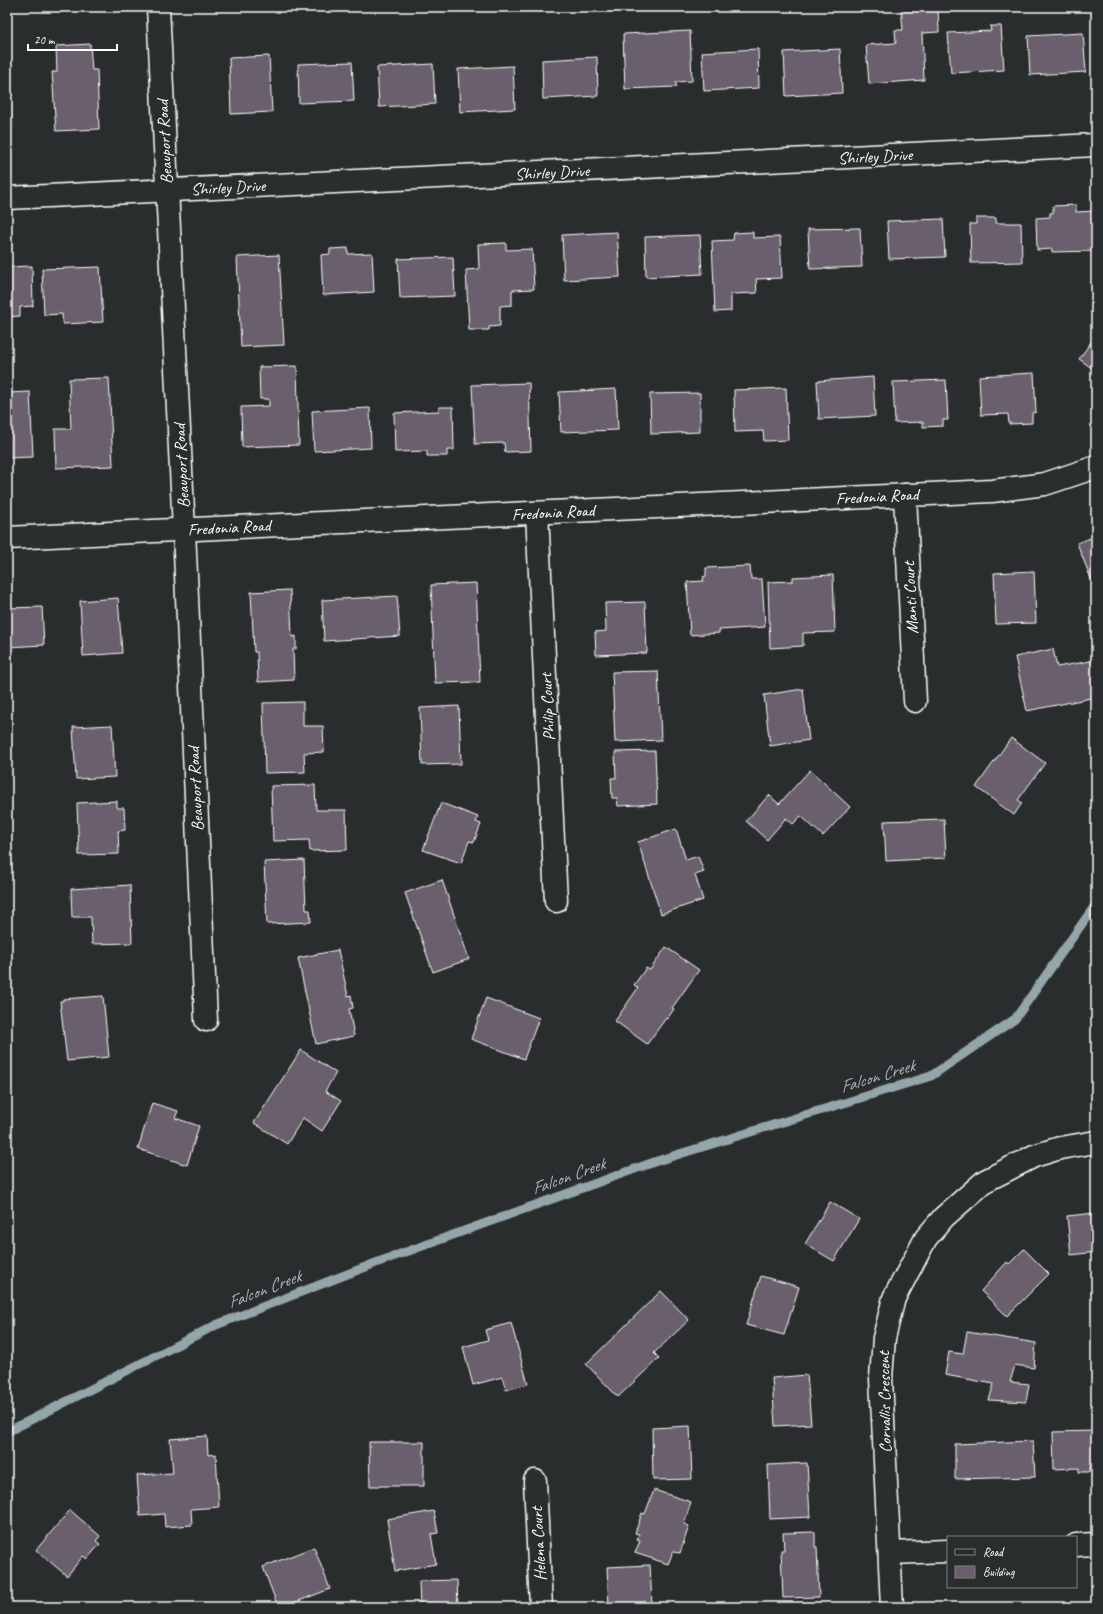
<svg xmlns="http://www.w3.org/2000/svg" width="1103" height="1614" font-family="Caveat,sans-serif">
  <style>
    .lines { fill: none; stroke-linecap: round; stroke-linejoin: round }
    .stream { stroke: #95a6aa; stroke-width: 9 }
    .building { fill: #6a5e6c; stroke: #fff }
    .minor-casing { stroke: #fff; stroke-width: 25 }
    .minor { stroke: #2a2d2e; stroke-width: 22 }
    .labels { text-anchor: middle; stroke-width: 3; stroke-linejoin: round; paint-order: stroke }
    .street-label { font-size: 17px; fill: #fff; stroke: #2a2d2e }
    .water-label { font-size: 18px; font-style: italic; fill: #a6b4b8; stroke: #2a2d2e }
  </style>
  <rect width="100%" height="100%" fill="#2a2d2e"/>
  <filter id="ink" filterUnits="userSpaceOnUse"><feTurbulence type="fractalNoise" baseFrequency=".025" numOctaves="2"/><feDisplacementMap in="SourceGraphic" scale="8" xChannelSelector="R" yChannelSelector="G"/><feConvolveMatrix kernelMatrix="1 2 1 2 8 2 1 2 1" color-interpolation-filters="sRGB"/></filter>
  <g filter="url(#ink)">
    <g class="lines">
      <path class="stream" d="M7,1432L216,1325L381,1261L657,1161L931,1076L1015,1019L1096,904"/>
    </g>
    <g class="building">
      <path d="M901,7H938L939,32L922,33L924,80L869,84L866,45L896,43L895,30H903Z"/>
      <path d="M990,26H1001L1004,70L951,73L948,33L991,31Z"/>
      <path d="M690,31L692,81L676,82V87L625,89L623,34Z"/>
      <path d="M1083,33L1086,72L1030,75L1028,36Z"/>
      <path d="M90,44L92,70H97L99,129L56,131L52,72H57L56,46Z"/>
      <path d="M758,49L759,88L704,91L702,52Z"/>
      <path d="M840,49L842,93L786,96L784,52Z"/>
      <path d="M269,56L272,112L231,114L229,58Z"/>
      <path d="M597,57L598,96L543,99L542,60Z"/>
      <path d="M352,62L354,101L299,103L298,64Z"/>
      <path d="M433,64L435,104L379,107L377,67Z"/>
      <path d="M513,66L515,109L460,112L458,69Z"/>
      <path d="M7,73H9L12,124H10V132L7,133Z"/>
      <path d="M1076,205V212L1096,211V251L1052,252V249L1037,250L1036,218L1050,217V213H1053V206Z"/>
      <path d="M976,218H996V223H1021L1022,262L971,263L970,224H976Z"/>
      <path d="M943,219L945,257L889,259L887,221Z"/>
      <path d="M860,228L862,267L810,269L808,229Z"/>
      <path d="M617,232L620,277L564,280L562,235Z"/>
      <path d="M753,232V238L780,237L782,278L756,279L757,293L731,294V311L715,312L712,241L733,240L734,233Z"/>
      <path d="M700,235L702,274L646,277L645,237Z"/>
      <path d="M506,243V250L532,249L534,289L512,290V305L500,306V326L489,327V330H469L466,270L479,269L478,244Z"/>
      <path d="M348,248V254L372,253L374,292L323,295L321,255L330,254V249Z"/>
      <path d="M279,255L284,345L241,347L237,257Z"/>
      <path d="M453,257L455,296L400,298L398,259Z"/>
      <path d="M32,266L33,306L20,307V316L7,317V267Z"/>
      <path d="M100,267L103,322L63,324L62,314L44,315L42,269Z"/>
      <path d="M1096,335V371L1079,359Z"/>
      <path d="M297,366L299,445L242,447L241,407L269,406V399H260L259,367Z"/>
      <path d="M1034,373L1036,412L1032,413V423L1009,424L1008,414L981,415L979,376Z"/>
      <path d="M873,377L875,416L819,419L817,381Z"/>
      <path d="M109,378L113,466L56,468L55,429H71L69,379Z"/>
      <path d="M946,380L948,420H943V426L923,427V422L895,423L893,382Z"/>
      <path d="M529,383L531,451L505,452L504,443L475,444L472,385Z"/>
      <path d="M786,388L788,440L764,441L763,431L735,432L734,390Z"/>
      <path d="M616,389L618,430L561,432L559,392Z"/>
      <path d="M30,392L33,457L7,458V393Z"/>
      <path d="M700,393V432L651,434L650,394Z"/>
      <path d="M439,407H453L454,450H447V456H427V451L395,452L394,413L439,411Z"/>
      <path d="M370,408L371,448L314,451L312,411Z"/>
      <path d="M1096,536V582L1093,584L1077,543Z"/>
      <path d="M750,566L751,579H762L765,627L719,630V633L690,635L687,582L704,581L703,577L706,576V568Z"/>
      <path d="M1034,571L1036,623L996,624L994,573Z"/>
      <path d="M833,575L835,632L803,633V646L770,648L768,582L793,581V577Z"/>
      <path d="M476,583L480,682L435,683L431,585Z"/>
      <path d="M290,590L292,637L296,636V649H293L294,680L258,682L257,652H254L251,592Z"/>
      <path d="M397,596L400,636L324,641L322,600Z"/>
      <path d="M118,598L122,653L83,656L80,601Z"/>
      <path d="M645,602L647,653L596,655L595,632L606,631L605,603Z"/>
      <path d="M42,607L44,645L7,647V608Z"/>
      <path d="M1053,649L1057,667L1096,660V697L1027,711L1015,657Z"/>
      <path d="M658,671L661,740L615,742L612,672Z"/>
      <path d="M803,689L809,740L770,746L764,695Z"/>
      <path d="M303,702V726H323L324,752L304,753L305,772L265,773L263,703Z"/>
      <path d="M459,706L461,764L422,765L420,708Z"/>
      <path d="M112,725L115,777L76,779L73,727Z"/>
      <path d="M1011,738L1045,763L1018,800L1022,803L1014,815L976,787Z"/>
      <path d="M655,751L657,804L618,806L617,798H612L611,778H616L615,752Z"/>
      <path d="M810,770L850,807L823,836L801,816L793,824L786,818L767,840L746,821L769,795L779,804Z"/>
      <path d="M315,785L316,810H346L347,850L310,851L309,840L273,841L271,786Z"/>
      <path d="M117,801V808H124L125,830L118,831L119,854L79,855L77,803Z"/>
      <path d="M441,803L478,817L476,822L481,824L474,842L469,841L461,863L423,850Z"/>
      <path d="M944,819L946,858L886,861L884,821Z"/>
      <path d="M676,829L686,860L698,856L704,872L695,875L703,900L661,914L638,842Z"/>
      <path d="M304,860L306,910H310L311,922L267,924L264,862Z"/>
      <path d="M442,880L469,959L433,972L405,893Z"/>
      <path d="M130,885L132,943L92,944L91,917H72L71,889Z"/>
      <path d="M666,947L699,970L672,1008L674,1009L667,1019L666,1018L647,1044L615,1021L638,988L634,985L646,968L650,970Z"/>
      <path d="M338,950L348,996L351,995L353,1008L349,1009L354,1036L316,1044L298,958Z"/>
      <path d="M103,996L109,1057L67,1061L60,1001H63V999Z"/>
      <path d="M486,998L539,1018L524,1059L471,1039Z"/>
      <path d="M301,1050L336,1073L325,1091L341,1101L322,1131L303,1118L287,1144L254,1123Z"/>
      <path d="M152,1103L178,1111L175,1118L199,1126L187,1165L138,1149Z"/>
      <path d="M830,1202L859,1219L834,1261L805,1244Z"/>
      <path d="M1096,1213V1252L1071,1255L1067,1216Z"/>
      <path d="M1024,1249L1049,1274L1007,1316L981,1291L1007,1262L1009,1264Z"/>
      <path d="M761,1276L799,1287L784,1335L746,1325Z"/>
      <path d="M661,1291L689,1320L654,1353L659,1358L618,1397L586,1364Z"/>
      <path d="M511,1323L528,1384L506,1390L502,1377L473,1385L463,1347L488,1340L485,1330Z"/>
      <path d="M967,1332L1036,1343L1034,1368L1015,1365L1010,1382L1029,1384L1026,1402L989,1400L994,1384L945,1375L949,1352L963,1354Z"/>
      <path d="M807,1375L811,1424L775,1426L772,1378Z"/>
      <path d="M690,1426L692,1479L653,1480L652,1428Z"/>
      <path d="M1096,1431V1467H1090V1472H1079V1468L1054,1469L1053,1432Z"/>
      <path d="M207,1436L208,1455L216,1454L219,1507L191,1509L192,1525L165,1527L164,1514L140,1516L137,1475L173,1473L170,1439Z"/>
      <path d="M1033,1441L1035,1477L955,1479V1444Z"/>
      <path d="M369,1442H424V1486H370Z"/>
      <path d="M807,1463L810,1517L770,1519L768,1465Z"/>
      <path d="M654,1490L691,1502L684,1524L689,1526L680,1553L673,1552L668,1564L635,1553L640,1541L637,1540L639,1534L635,1533L642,1513L645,1514Z"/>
      <path d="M70,1510L100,1536L96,1541L100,1544L87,1559L83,1556L67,1576L36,1550Z"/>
      <path d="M434,1511L438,1533L431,1534L436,1564L395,1571L387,1519Z"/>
      <path d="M815,1532V1547H817L819,1597L783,1598L781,1550H784L783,1533Z"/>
      <path d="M314,1547L330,1589L283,1607H278L263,1567Z"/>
      <path d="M650,1565L652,1607H609L607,1567Z"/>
      <path d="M457,1580L458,1607H420L419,1581Z"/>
    </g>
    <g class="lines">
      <g class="minor-casing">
        <g id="minor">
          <path d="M158,7L184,530L206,1020"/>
          <path d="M7,198L1096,145"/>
          <path d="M905,495L915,701"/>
          <path d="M537,513L556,901"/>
          <path d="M7,538L992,491L1045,484L1096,467"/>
          <path d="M535,1481L541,1607"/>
          <path d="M1076,1545L1096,1544"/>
          <path d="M890,1553L948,1551"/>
          <path d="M892,1607L881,1378L884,1338L894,1298L926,1238L944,1217L985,1181L1034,1156L1060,1148L1096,1142"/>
        </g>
      </g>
      <use href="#minor" class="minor"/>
    </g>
  </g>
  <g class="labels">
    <g class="street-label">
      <text transform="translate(164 142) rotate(-93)" y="6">Beauport Road</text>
      <text transform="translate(875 156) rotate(-3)" y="6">Shirley Drive</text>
      <text transform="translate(552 172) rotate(-3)" y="6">Shirley Drive</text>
      <text transform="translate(228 187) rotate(-3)" y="6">Shirley Drive</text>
      <text transform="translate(181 466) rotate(-93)" y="6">Beauport Road</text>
      <text transform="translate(877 496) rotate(-3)" y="6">Fredonia Road</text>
      <text transform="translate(553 512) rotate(-3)" y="6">Fredonia Road</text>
      <text transform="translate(229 527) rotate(-3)" y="6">Fredonia Road</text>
      <text transform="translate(910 598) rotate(-93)" y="6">Manti Court</text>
      <text transform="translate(547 707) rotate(-93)" y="6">Philip Court</text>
      <text transform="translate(195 789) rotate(-93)" y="6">Beauport Road</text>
      <text transform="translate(884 1402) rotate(-91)" y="6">Corvallis Crescent</text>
      <text transform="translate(538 1544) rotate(-93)" y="6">Helena Court</text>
    </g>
    <g class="water-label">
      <text transform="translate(877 1076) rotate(-17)" y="6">Falcon Creek</text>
      <text transform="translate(568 1176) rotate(-20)" y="6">Falcon Creek</text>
      <text transform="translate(264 1289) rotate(-21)" y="6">Falcon Creek</text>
    </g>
  </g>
  <rect width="1103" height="1614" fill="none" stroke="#2a2d2e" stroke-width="24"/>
  <rect x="12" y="12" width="1079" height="1590" fill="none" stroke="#fff" stroke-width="1.5" filter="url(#ink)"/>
  <rect x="947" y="1536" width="130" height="52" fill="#2a2d2e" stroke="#7f8182"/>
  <rect x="955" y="1549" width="20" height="6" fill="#2a2d2e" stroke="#7f8182"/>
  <text x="983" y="1556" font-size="12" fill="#ffffff">Road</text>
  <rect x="955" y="1566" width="20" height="12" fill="#6a5e6c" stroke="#7f8182"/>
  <text x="983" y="1576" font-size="12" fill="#ffffff">Building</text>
  <path d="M28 44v6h89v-6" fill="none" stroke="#ffffff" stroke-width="2"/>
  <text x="34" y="44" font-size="12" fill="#ffffff" stroke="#2a2d2e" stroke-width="3" paint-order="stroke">20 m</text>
</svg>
